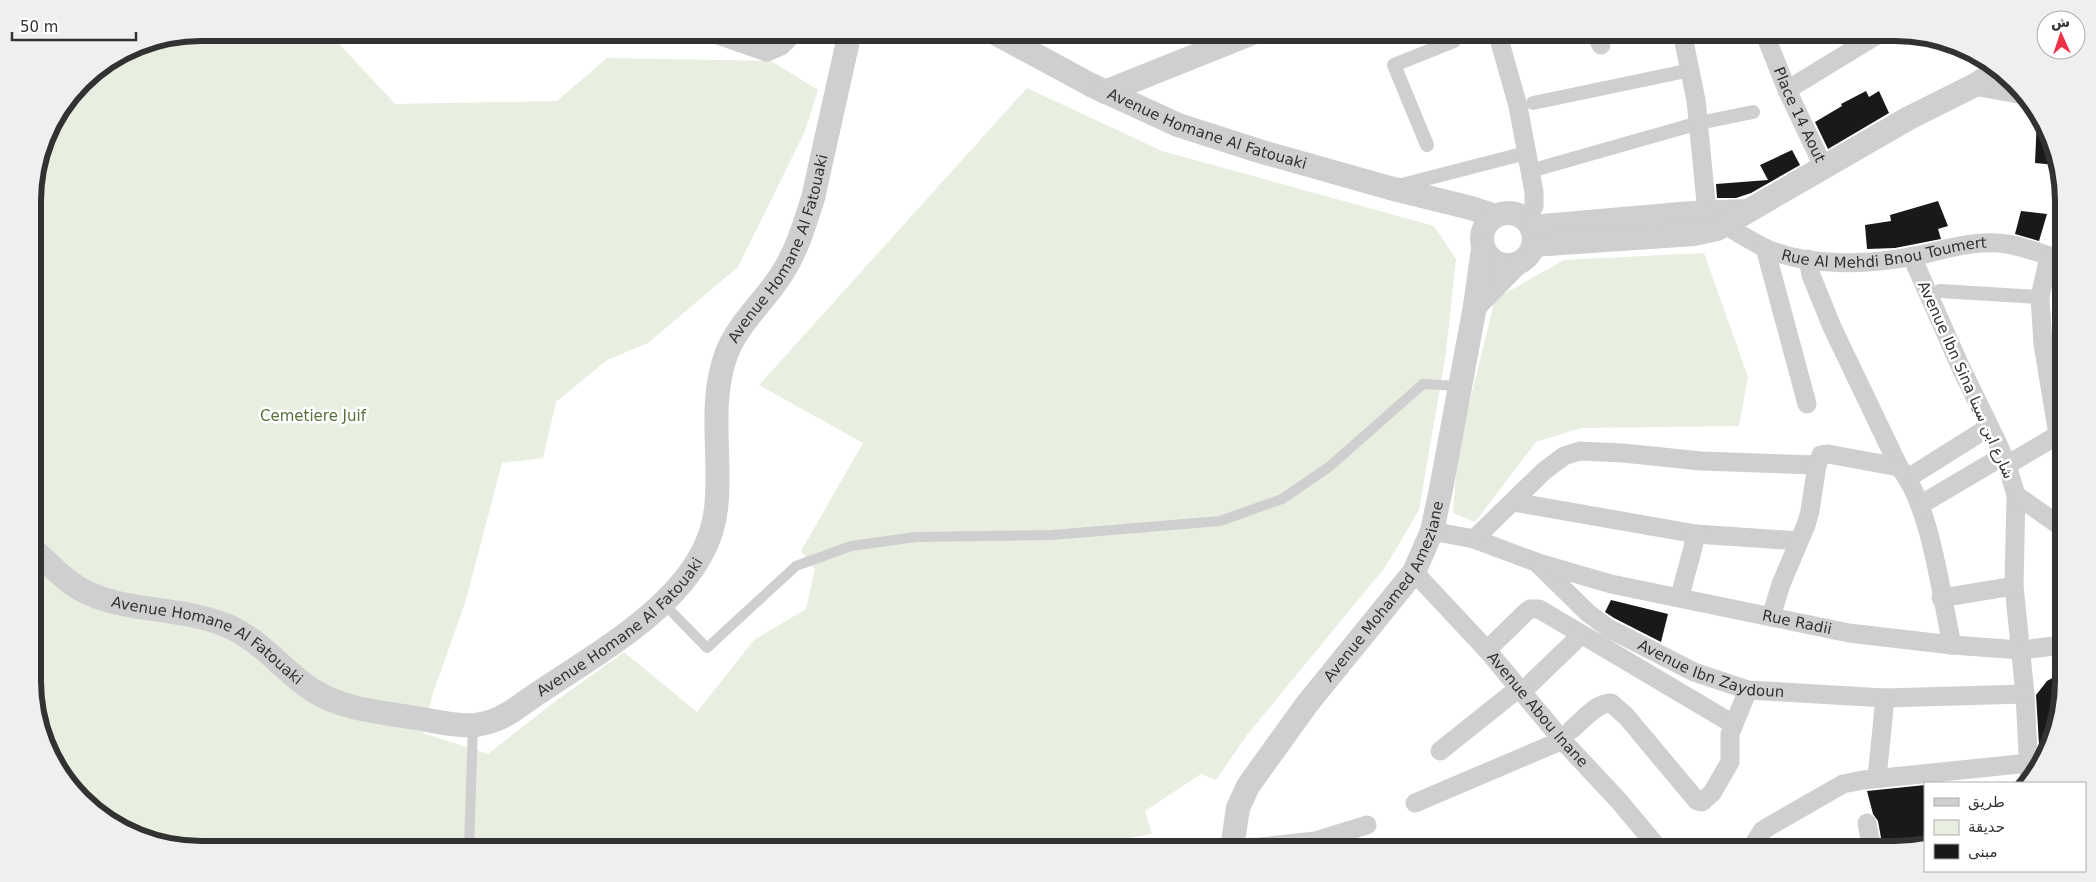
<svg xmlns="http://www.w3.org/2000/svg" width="2096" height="882" font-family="'DejaVu Sans','Noto Naskh Arabic',sans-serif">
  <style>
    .green { fill: #e8efe0 }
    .building { fill: #191919 }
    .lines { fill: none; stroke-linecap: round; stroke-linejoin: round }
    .service { stroke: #cfcfcf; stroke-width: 10 }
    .pedestrian { stroke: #cfcfcf; stroke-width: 14 }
    .minor { stroke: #cfcfcf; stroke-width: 19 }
    .tertiary { stroke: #cfcfcf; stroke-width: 24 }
    .labels { text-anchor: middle; stroke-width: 5; stroke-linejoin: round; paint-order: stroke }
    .street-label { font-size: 15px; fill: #323232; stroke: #fff }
    .park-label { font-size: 15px; fill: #56703c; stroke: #fff }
    .rim { fill: none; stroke: #323232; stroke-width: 6 }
  </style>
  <rect width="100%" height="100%" fill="#fff"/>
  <g class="green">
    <path d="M201,33H329L395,104L557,101L607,58L771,61L818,90L805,131L738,267L648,343L607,360L556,402L543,458L502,463L465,603L433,693L423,733L488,754L553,703L624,652L697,712L754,640L806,609L815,569L801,551L863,443L759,385L1027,88L1162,151L1434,226L1456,259L1446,353L1419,510L1386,566L1247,735L1216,780L1201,774L1145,811L1152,834L1129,838L1130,849H201L137,837L68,784L34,703L33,190L50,127L90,75L137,45Z"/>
    <path d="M1704,253L1748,377L1739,426L1581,428L1536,442L1475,522L1453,513L1458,449L1495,299L1564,260Z"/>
  </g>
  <g class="building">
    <path d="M1866,91L1869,97L1879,91L1889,113L1828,149L1815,122L1842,106L1841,104Z"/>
    <path d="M2037,118L2049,147L2056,165L2035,163Z"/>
    <path d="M1792,150L1800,165L1751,193L1736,198H1717L1716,184L1768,180L1760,165Z"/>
    <path d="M1938,201L1948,226L1938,229L1941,239L1895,248L1867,249L1865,225L1891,221L1890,215Z"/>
    <path d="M2021,211L2047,214L2039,241L2015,234Z"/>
    <path d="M1611,600L1668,614L1661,642L1614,618L1605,612Z"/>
    <path d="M2063,672L2064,681L2051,745L2040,760L2036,695L2047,681Z"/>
    <path d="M1925,785V845L1906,849H1883L1878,821L1873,814L1867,791Z"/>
  </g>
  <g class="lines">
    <g class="service">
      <path d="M664,604L707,648L796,566L851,546L916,537L1052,535L1220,521L1282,499L1329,467L1423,384L1460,386"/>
      <path d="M469,849L473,725"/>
    </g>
    <g class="pedestrian">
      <path d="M1533,103L1691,70"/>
      <path d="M1427,145L1394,65L1454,41"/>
      <path d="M1530,171L1699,123L1753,112"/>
      <path d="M1398,186L1526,153"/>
      <path d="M1940,291L2040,297"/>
    </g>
    <g class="minor">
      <path d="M709,32L767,52L781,46L795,32"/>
      <path d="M1497,32L1518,106L1534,192V206L1525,220"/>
      <path d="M1595,32L1601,45"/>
      <path d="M1682,32L1696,100L1707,212"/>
      <path id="s1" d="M1764,32L1787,90L1824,168"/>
      <path d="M1767,36L1787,32"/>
      <path d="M1787,90L1882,32"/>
      <path id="s2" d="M1723,213L1725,225C1738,233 1751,241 1765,248C1806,267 1870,265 1914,256C1941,251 1969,241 1997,243C2019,244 2041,254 2062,260"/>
      <path d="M1765,248L1807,404"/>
      <path d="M1912,257L1961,368L1998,444L2007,465L2016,495L2014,586L2025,694L2029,773"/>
      <path d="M2049,257L2040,297L2043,344L2058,435"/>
      <path d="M1808,259L1811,275L1832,327L1899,467C1931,505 1941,595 1952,645"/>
      <path d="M2007,465L2063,432"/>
      <path d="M1908,478L1989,427"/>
      <path d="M2016,495L2063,528"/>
      <path d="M1513,502L1696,534L1799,541"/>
      <path d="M1920,505L2003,456"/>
      <path id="s3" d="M1432,531L1474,539L1536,562L1588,613L1608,628L1694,672L1748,690L1885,698L2025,694"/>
      <path d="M1474,539L1544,471L1564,456L1580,451L1623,453L1701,461L1817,465L1821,455L1828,454L1899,467"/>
      <path id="s4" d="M1539,563L1611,584L1849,633L1952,645L2021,650L2063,645"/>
      <path id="s5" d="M1414,572L1487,650L1562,740L1619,801L1659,849"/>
      <path d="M1680,598C1684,576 1692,556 1696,534"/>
      <path d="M1941,598L2014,586"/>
      <path d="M1771,617L1781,584L1806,525L1810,511L1817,465"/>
      <path d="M1487,650L1526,612L1530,609H1539L1733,724"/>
      <path d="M1522,692L1581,635"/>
      <path d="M1571,730C1582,721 1597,702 1611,703L1626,716L1697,801L1702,802L1712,793L1730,762V734L1748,690"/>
      <path d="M1440,751L1519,688"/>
      <path d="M1877,778L1885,698"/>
      <path d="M1415,803L1563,740"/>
      <path d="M1867,823L1872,849"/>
      <path d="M1232,848L1260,847L1315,841L1367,825"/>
      <path d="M1751,849L1762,831L1768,827L1843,784L1863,780L2029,763"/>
    </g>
    <g class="tertiary">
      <path id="s6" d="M993,32L1091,85L1178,125L1259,151L1390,188L1471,208L1495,216"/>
      <path d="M1977,84L2021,92"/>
      <path d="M1105,92L1255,32"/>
      <circle cx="1508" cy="239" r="26"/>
      <path d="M1531,227L1692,213L1747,211"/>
      <path d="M1533,245L1694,234L1717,229L1909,118L1977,84L1994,72"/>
      <path d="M1475,306L1516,264"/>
      <path id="s7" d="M34,550C50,565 69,585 90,594C134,613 186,607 230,627C263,642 284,672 314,691C344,710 381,712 416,718C435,721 457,727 476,725C491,723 501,718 514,710C582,659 706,603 716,509C722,457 708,405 726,355C737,324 766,300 783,272C797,250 805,223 813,198L850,32"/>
      <path id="s8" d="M1232,849L1238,808L1248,786L1307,704L1414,572L1432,531L1441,489L1475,306L1483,249"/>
    </g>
  </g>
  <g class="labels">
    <g class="street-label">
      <text dy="5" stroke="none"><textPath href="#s1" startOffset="90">Place 14 Aout</textPath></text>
      <text dy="5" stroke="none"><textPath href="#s6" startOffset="236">Avenue Homane Al Fatouaki</textPath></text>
      <text dy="5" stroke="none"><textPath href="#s2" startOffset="180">Rue Al Mehdi Bnou Toumert</textPath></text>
      <text dy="5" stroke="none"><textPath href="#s7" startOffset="1099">Avenue Homane Al Fatouaki</textPath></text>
      <text transform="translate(1966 380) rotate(66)" y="5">Avenue Ibn Sina شارع ابن سينا</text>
      <text dy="5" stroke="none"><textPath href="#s8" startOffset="305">Avenue Mohamed Ameziane</textPath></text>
      <text dy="5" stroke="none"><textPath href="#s4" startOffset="265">Rue Radii</textPath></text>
      <text dy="5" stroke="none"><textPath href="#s7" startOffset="665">Avenue Homane Al Fatouaki</textPath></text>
      <text dy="5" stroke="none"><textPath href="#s7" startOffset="200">Avenue Homane Al Fatouaki</textPath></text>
      <text dy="5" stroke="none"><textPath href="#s3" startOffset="319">Avenue Ibn Zaydoun</textPath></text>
      <text dy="5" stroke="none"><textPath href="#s5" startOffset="185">Avenue Abou Inane</textPath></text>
    </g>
    <g class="park-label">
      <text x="313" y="421">Cemetiere Juif</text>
    </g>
  </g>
  <path d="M0 0H2096V882H0ZM201 41H1895A160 160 0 0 1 2055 201V681A160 160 0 0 1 1895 841H201A160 160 0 0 1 41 681V201A160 160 0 0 1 201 41Z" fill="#efefef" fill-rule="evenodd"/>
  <path class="rim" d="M201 41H1895A160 160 0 0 1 2055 201V681A160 160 0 0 1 1895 841H201A160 160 0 0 1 41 681V201A160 160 0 0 1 201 41Z"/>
  <rect x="1924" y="782" width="162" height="90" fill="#ffffff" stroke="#adadad"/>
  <rect x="1934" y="798" width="25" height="8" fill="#cfcfcf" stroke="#adadad"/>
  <text x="1968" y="807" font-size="15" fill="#323232">طريق</text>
  <rect x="1934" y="820" width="25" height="15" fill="#e8efe0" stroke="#adadad"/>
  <text x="1968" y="832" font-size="15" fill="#323232">حديقة</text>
  <rect x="1934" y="844" width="25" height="15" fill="#191919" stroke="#adadad"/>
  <text x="1968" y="857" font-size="15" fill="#323232">مبنى</text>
  <g transform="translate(2061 35) rotate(357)"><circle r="24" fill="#ffffff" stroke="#adadad"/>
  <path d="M0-4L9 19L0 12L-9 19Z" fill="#ec3045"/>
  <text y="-8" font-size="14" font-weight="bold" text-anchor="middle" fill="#323232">ش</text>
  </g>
  <path d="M12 32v8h124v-8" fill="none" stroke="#323232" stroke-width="2.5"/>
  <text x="20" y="32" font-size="15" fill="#323232" stroke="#ffffff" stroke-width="4" paint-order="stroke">50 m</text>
</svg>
